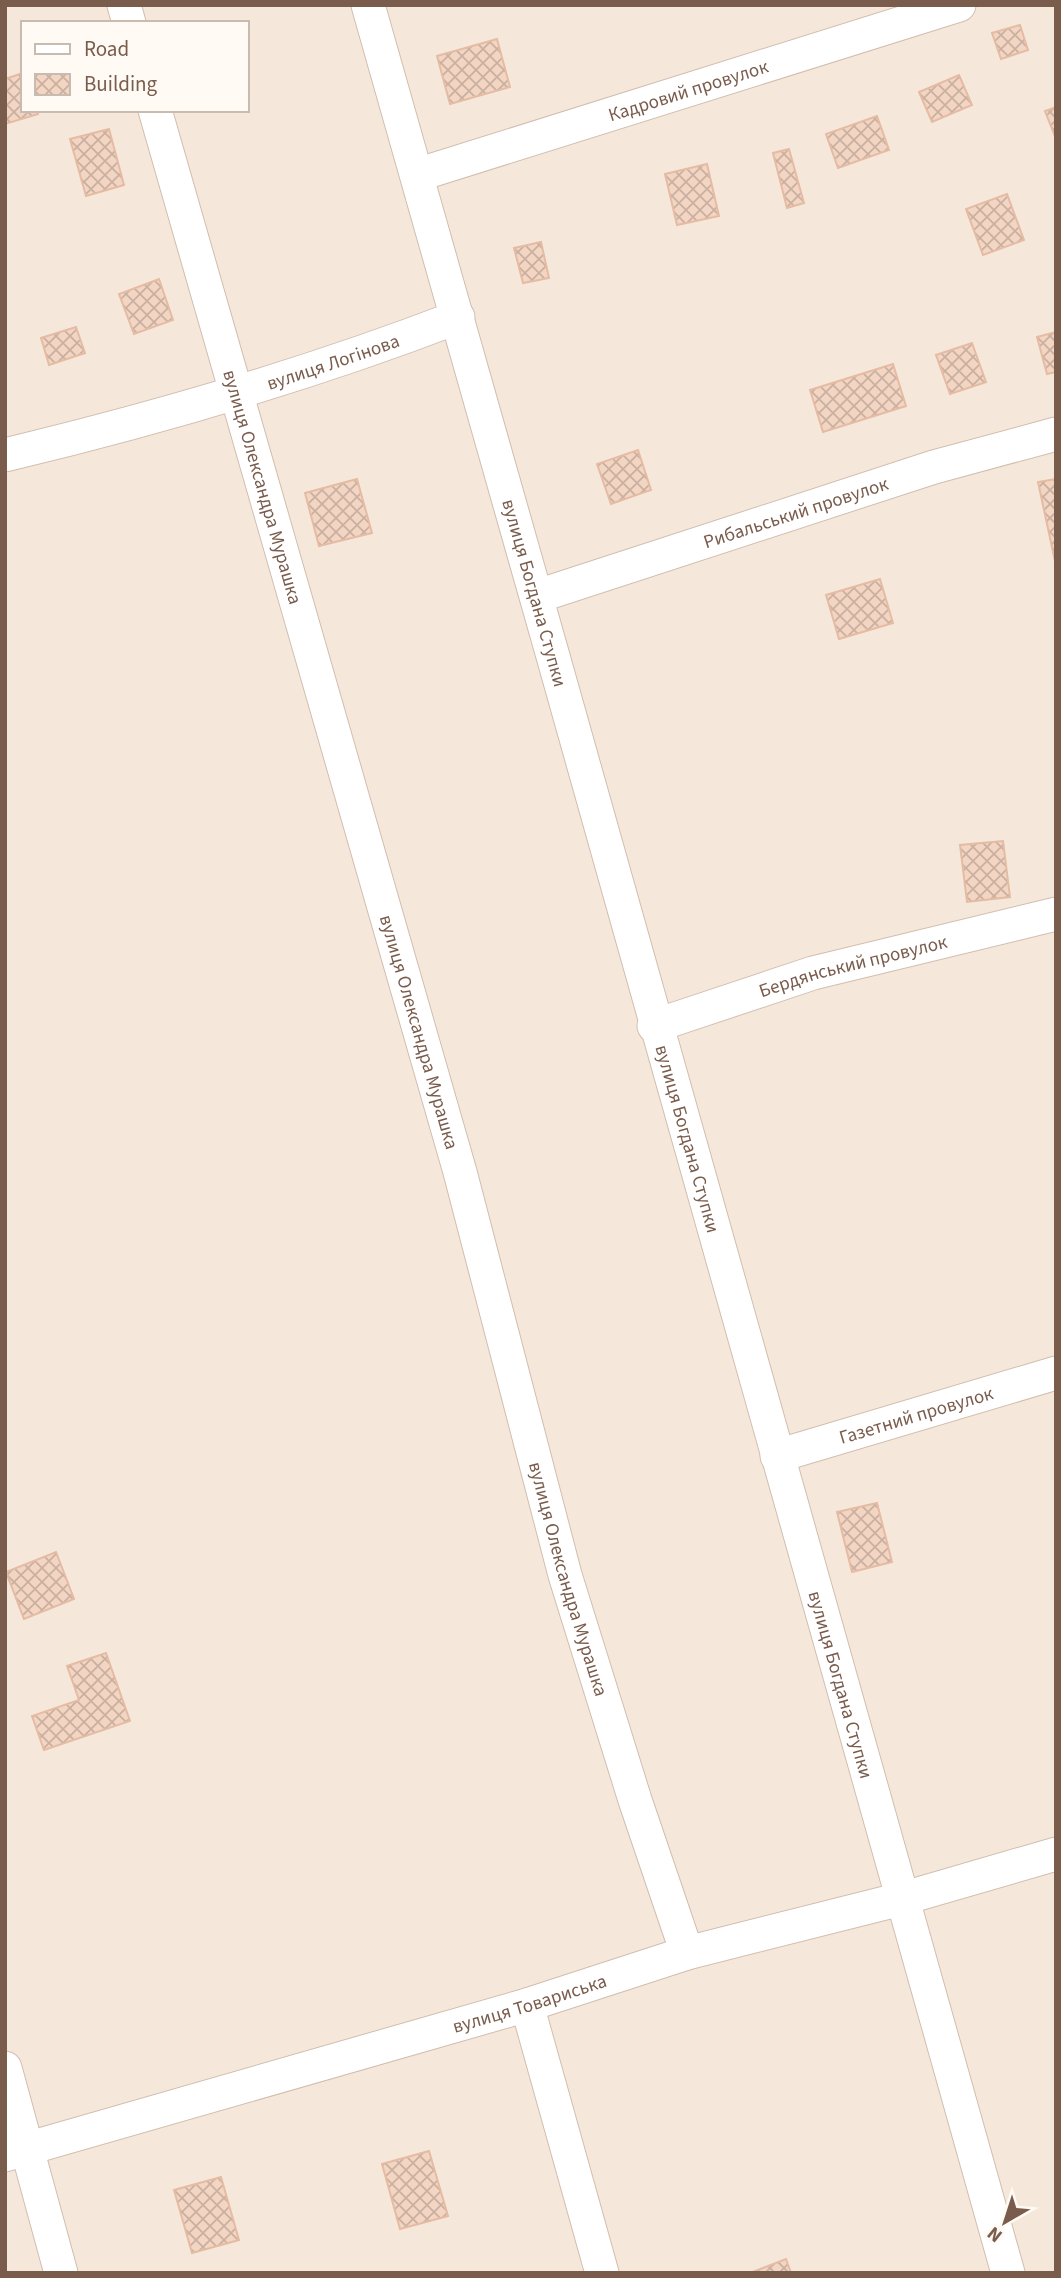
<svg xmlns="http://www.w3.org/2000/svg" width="1061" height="2278" font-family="'Source Sans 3',sans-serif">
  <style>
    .residential { fill: #f5e8da; fill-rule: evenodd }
    .building { fill: url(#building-cross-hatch); stroke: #e6bba3; stroke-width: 2 }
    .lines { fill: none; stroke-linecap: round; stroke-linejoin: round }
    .minor-casing { stroke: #d1beb0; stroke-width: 35 }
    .minor { stroke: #fff; stroke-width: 33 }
    .labels { text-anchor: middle; stroke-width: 5; stroke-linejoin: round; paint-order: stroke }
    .street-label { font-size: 19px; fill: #7a5c4d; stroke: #fffaf3 }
  </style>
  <defs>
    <pattern id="building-cross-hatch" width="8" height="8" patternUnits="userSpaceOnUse" patternTransform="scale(1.75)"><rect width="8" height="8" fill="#f3d5c3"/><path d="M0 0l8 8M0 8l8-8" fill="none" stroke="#cab0a1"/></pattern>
  </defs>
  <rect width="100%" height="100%" fill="#fdf6ec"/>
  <path class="residential" d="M5,5H1056V2273H5ZM23,23H247V110H23Z"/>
  <g class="building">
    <path d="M1020,25L1028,50L1001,59L992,33Z"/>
    <path d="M497,39L510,87L450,104L437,56Z"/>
    <path d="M23,73V110H37L38,114L5,124V79Z"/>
    <path d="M959,75L972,105L932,122L919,92Z"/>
    <path d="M1056,107V139L1045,111Z"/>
    <path d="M877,116L889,150L838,168L826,134Z"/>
    <path d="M109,129L124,185L86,196L70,139Z"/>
    <path d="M789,149L804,203L787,208L773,153Z"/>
    <path d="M707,164L719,216L677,225L665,174Z"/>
    <path d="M1007,194L1024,240L983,255L966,209Z"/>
    <path d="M541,242L549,278L523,283L514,248Z"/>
    <path d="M159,279L173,320L134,334L119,294Z"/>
    <path d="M76,327L85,353L49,365L41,338Z"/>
    <path d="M1056,332V372L1047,374L1037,337Z"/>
    <path d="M972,343L986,382L950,394L936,355Z"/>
    <path d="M893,364L906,406L823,432L810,390Z"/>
    <path d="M638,450L651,490L611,504L597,464Z"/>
    <path d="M357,479L372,533L319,546L305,493Z"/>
    <path d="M1056,479V566L1038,482Z"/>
    <path d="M880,579L893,623L839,639L826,595Z"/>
    <path d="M1003,841L1010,897L967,902L960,845Z"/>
    <path d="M877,1503L892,1562L852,1572L837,1512Z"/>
    <path d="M56,1552L74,1599L24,1619L6,1572Z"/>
    <path d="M106,1653L130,1721L44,1750L32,1716L79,1700L67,1666Z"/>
    <path d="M429,2151L448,2216L400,2229L382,2164Z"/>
    <path d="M221,2177L239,2240L192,2253L174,2190Z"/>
    <path d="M786,2259L791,2273H750Z"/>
  </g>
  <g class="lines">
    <g class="minor-casing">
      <g id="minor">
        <path d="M124,5L129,23"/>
        <path id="s1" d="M368,5C585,760 792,1518 1008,2273"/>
        <path id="s2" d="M155,110L460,1172L565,1575L635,1800L687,1953"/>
        <path id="s3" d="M417,175L959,5"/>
        <path id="s4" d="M5,455C159,418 310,374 458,317"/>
        <path id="s5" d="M538,596L934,467L1056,434"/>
        <path id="s6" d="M654,1026L813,973L1056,914"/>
        <path id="s7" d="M777,1456L1056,1373"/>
        <path d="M527,2005L602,2273"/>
        <path d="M5,2068L61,2273"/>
        <path id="s8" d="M5,2155L527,2005L687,1953L901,1899L1056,1854"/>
      </g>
    </g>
    <use href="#minor" class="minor"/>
  </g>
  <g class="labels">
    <g class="street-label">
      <text dy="7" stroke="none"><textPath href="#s3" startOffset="284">Кадровий провулок</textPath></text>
      <text dy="7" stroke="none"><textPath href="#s4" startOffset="341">вулиця Логінова</textPath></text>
      <text dy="7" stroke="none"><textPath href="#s2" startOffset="392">вулиця Олександра Мурашка</textPath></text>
      <text dy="7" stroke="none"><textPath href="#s5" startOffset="271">Рибальський провулок</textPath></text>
      <text dy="7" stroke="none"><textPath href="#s1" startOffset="611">вулиця Богдана Ступки</textPath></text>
      <text dy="7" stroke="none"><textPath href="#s6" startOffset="208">Бердянський провулок</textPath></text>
      <text dy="7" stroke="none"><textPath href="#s2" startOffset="959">вулиця Олександра Мурашка</textPath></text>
      <text dy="7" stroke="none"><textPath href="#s1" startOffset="1178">вулиця Богдана Ступки</textPath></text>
      <text dy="7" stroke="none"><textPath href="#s7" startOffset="145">Газетний провулок</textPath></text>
      <text dy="7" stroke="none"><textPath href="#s2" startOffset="1526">вулиця Олександра Мурашка</textPath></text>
      <text dy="7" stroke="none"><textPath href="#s1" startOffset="1745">вулиця Богдана Ступки</textPath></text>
      <text dy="7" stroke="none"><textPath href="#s8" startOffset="546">вулиця Товариська</textPath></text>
    </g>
  </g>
  <rect width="1061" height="2278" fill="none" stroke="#7a5c4d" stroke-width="14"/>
  <rect x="21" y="21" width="228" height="91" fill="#fffaf3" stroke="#cabbb1" stroke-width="2"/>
  <rect x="35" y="44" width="35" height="10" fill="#ffffff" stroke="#cabbb1" stroke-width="2"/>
  <text x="84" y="56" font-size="21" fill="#7a5c4d">Road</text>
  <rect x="35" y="74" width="35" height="21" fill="url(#building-cross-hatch)" stroke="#cabbb1" stroke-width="2"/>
  <text x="84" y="91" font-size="21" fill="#7a5c4d">Building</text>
  <g transform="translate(1005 2222) rotate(219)" stroke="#fffaf3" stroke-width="5" paint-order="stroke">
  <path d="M0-5L12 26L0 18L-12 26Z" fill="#7a5c4d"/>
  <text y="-10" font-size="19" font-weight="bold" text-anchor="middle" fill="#7a5c4d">N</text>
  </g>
</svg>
